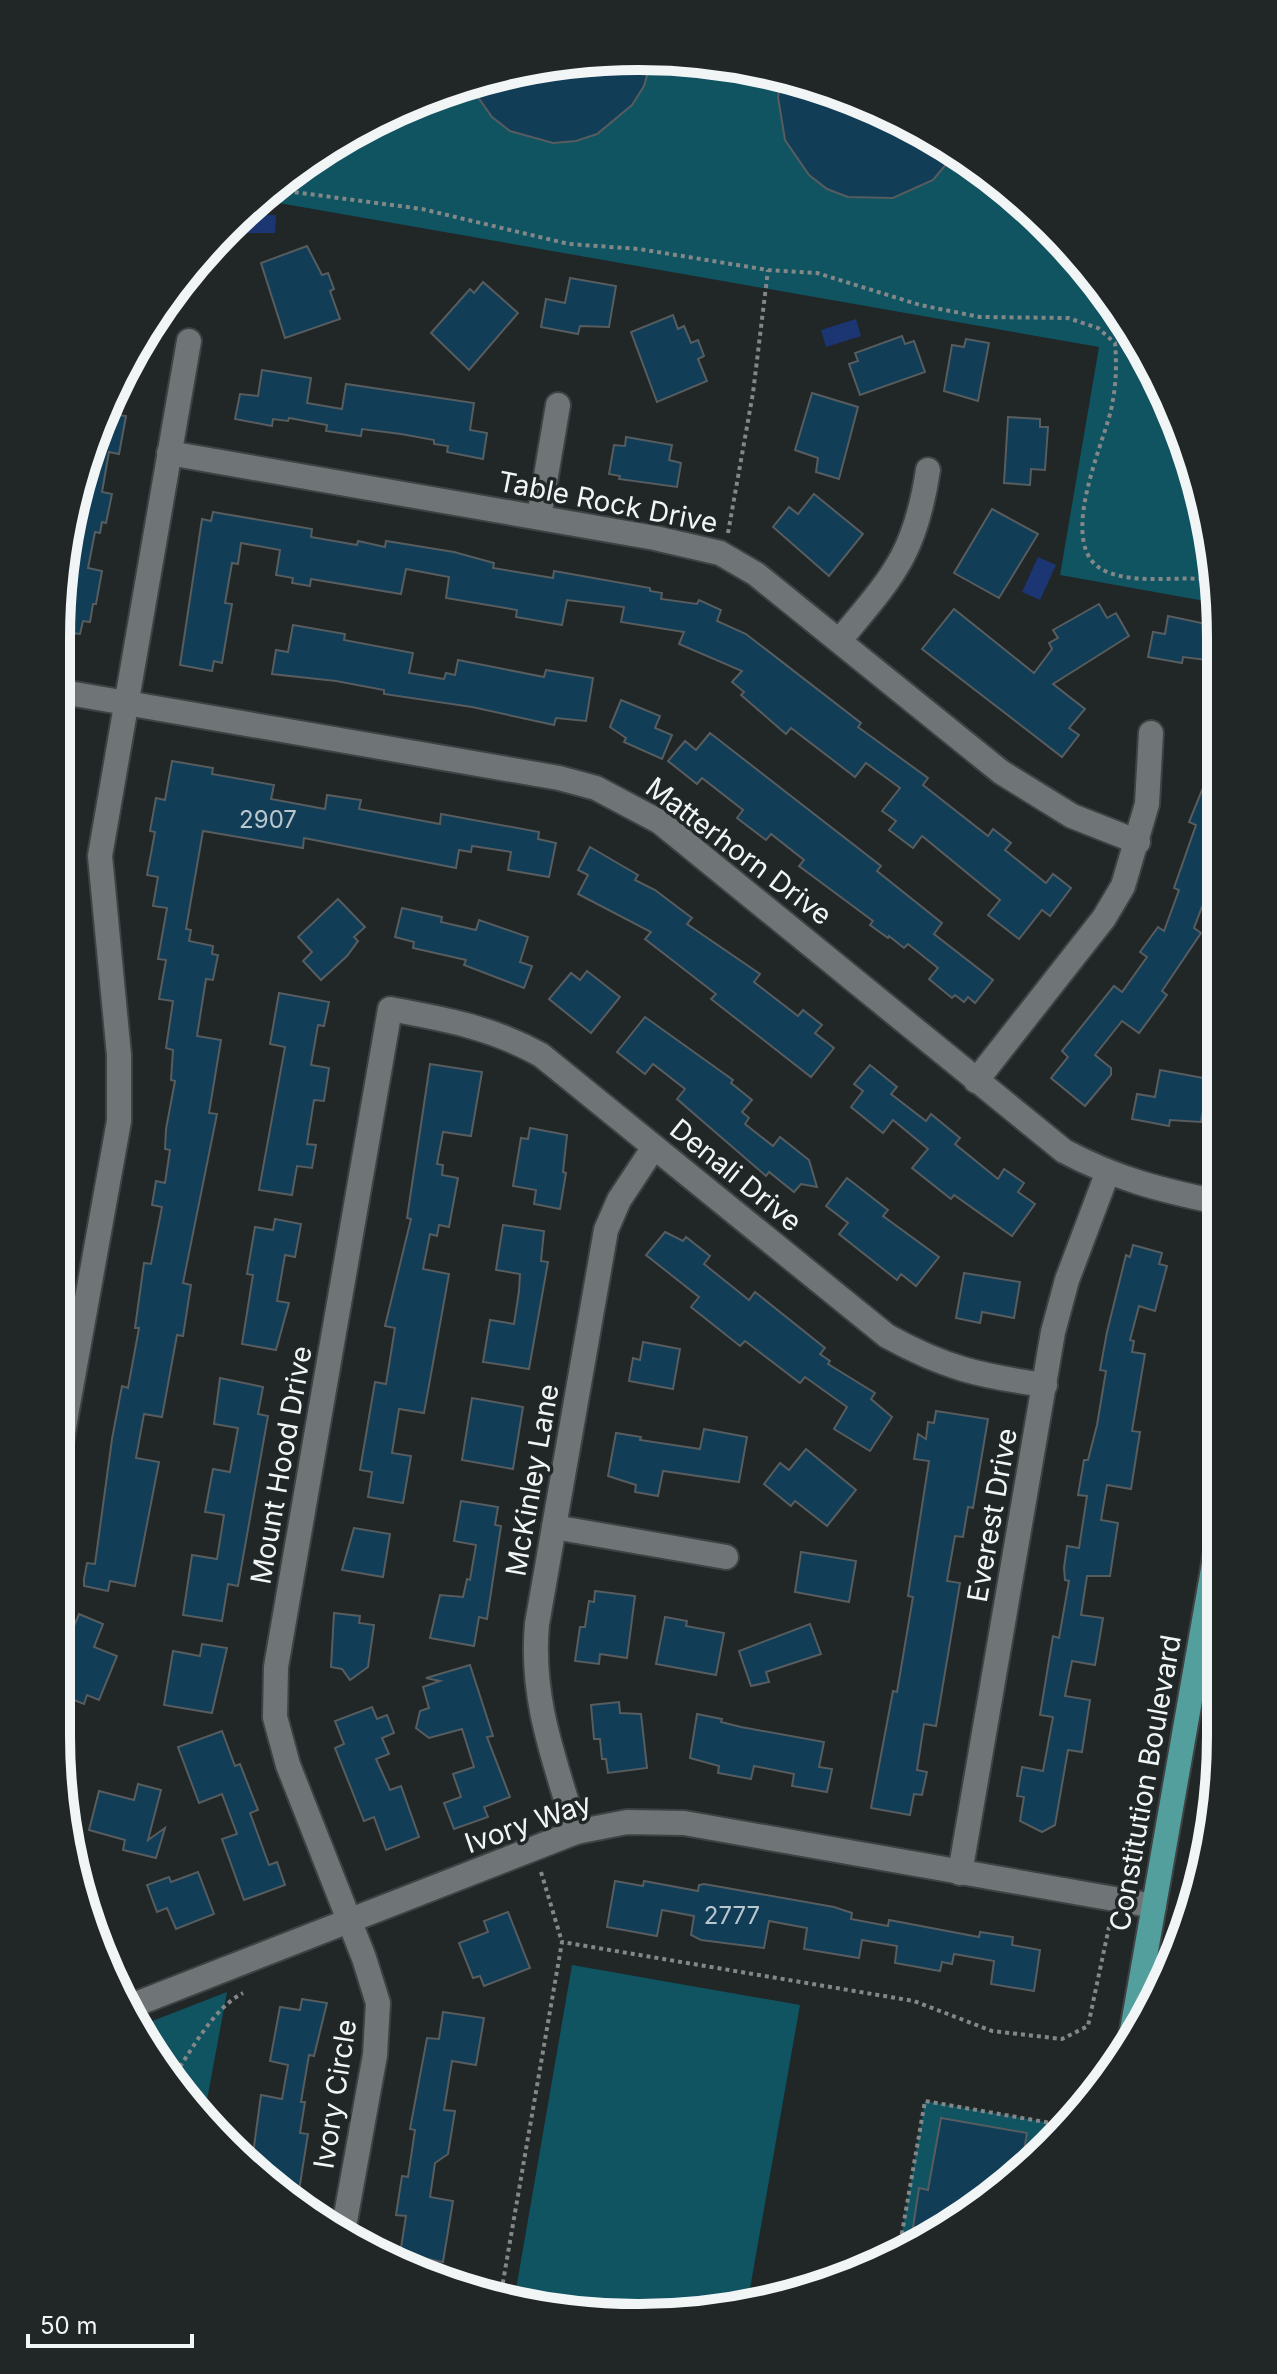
<svg xmlns="http://www.w3.org/2000/svg" width="1277" height="2374" font-family="Inter,sans-serif">
  <style>
    .green { fill: #105361 }
    .water { fill: #1b3673 }
    .building { fill: #113d57; stroke: #575c5f; stroke-width: 2 }
    .lines { fill: none; stroke-linecap: round; stroke-linejoin: round }
    .minor-casing { stroke: #3e4243; stroke-width: 28 }
    .major-casing { stroke: #3e4243; stroke-width: 28 }
    .path { stroke: #838788; stroke-width: 4; stroke-dasharray: 4 4; stroke-linecap: butt }
    .minor { stroke: #6f7577; stroke-width: 24 }
    .major { stroke: #529f9d; stroke-width: 24 }
    .labels { text-anchor: middle; stroke-width: 7; stroke-linejoin: round; paint-order: stroke }
    .number-label { font-size: 24px; fill: #bac7ce }
    .street-label { font-size: 28px; fill: #f2f5f6; stroke: #212627 }
    .rim { fill: none; stroke: #f2f5f6; stroke-width: 10 }
  </style>
  <rect width="100%" height="100%" fill="#212627"/>
  <g class="green">
    <path d="M677,57L790,76L897,116L1022,200L1101,284L1177,416L1216,562V603L1060,575L1099,347L256,199L348,134L452,87L563,61Z"/>
    <path d="M572,1965L800,2005L748,2300L677,2317L514,2301Z"/>
    <path d="M227,1992L204,2116L177,2090L142,2025Z"/>
    <path d="M925,2101L1068,2126L1023,2173L899,2250Z"/>
  </g>
  <g class="water">
    <path d="M241,215H276L275,233H234V222Z"/>
    <path d="M856,319L861,336L826,347L821,330Z"/>
    <path d="M1038,557L1056,565L1040,600L1022,592Z"/>
  </g>
  <g class="building">
    <path d="M652,58L644,86L632,105L597,134L576,141L553,143L510,131L492,117L468,83L563,61Z"/>
    <path d="M783,75L897,116L954,155L933,180L893,198L848,197L827,189L809,175L785,140L778,97Z"/>
    <path d="M307,246L322,275L328,273L334,289L330,291L340,319L285,338L261,263Z"/>
    <path d="M570,278L616,286L609,327L580,326L578,334L541,327L546,299L565,303Z"/>
    <path d="M483,282L518,313L469,370L431,333L470,289L474,293Z"/>
    <path d="M673,315L678,329L684,326L691,343L698,340L704,356L698,359L707,381L657,402L631,332Z"/>
    <path d="M902,336L905,344L914,341L925,372L860,395L849,364L858,361L855,353Z"/>
    <path d="M966,339L989,343L978,401L944,391L952,345L964,347Z"/>
    <path d="M262,370L311,378L307,403L342,409L346,384L474,403L470,430L487,433L483,459L447,452L448,446L434,444V440L401,434L362,429L361,436L326,431L327,425L289,418L288,421L273,419L272,426L235,419L240,394L258,396Z"/>
    <path d="M812,393L858,407L839,479L816,472L818,458L795,450Z"/>
    <path d="M104,413L126,416L119,454L109,452L102,492L112,494L106,523L102,522L100,533L95,532L88,568L102,571L96,604H93L90,622L83,621L80,634L57,631V601L76,487Z"/>
    <path d="M1008,417L1040,419V427H1048L1045,470L1031,469L1030,485L1004,483Z"/>
    <path d="M626,437L672,445L669,460L681,463L677,487L619,479L620,476L609,474L614,445L625,446Z"/>
    <path d="M814,494L863,534L829,576L773,527L789,507L798,514Z"/>
    <path d="M992,509L1038,534L999,598L954,573Z"/>
    <path d="M213,512L312,529L311,537L357,545L358,541L385,547L386,541L454,552L494,563L493,568L553,578L554,571L650,588V591L662,593L661,599L697,604L699,600L721,610L717,621L746,634L861,723L858,727L928,778L923,785L988,836L993,829L1011,843L1005,850L1046,883L1053,874L1071,888L1050,916L1042,910L1019,939L988,915L1000,900L922,836L913,848L889,830L896,821L882,811L900,788L866,763L855,777L791,728L786,734L741,695L744,692L732,682L742,671L679,644L684,632L621,622L624,607L567,600L562,625L516,617L517,610L446,598L449,577L406,569L401,594L311,579L310,586L292,583L293,578L276,575L280,550L241,543L238,564L232,563L225,603L232,604L222,663L214,661L212,671L180,665L202,519L211,521Z"/>
    <path d="M1099,604L1107,618L1116,613L1129,636L1053,684L1085,709L1069,728L1079,735L1062,757L922,649L954,609L1034,673L1052,649L1049,643L1058,638L1053,630Z"/>
    <path d="M1168,616L1216,626V661L1183,657L1182,663L1148,657L1153,632L1165,634Z"/>
    <path d="M293,625L345,634L344,640L413,653L409,673L444,679L446,673L455,675L458,660L544,677L546,670L593,678L586,721L556,718L554,725L472,707L384,694V690L336,681L272,674L276,650L288,652Z"/>
    <path d="M621,700L660,716L655,728L672,735L662,759L624,742L626,738L610,727Z"/>
    <path d="M710,733L881,866L877,871L942,923L934,934L993,980L975,1003L968,997L964,1002L955,995L952,998L929,979L938,968L908,944L904,948L889,936L888,938L870,925L873,921L799,866L804,860L771,834L766,840L737,818L743,810L702,778L697,784L668,761L685,741L696,750Z"/>
    <path d="M172,761L213,768L212,774L274,785L271,799L325,809L327,795L361,800L359,809L440,824L441,814L539,832L538,839L556,843L549,877L508,870L511,852L472,846L471,852L459,850L456,868L304,838L303,848L203,831L186,929L191,930L189,941L213,946L212,954L218,955L213,980L206,979L197,1036L221,1040L209,1113L217,1114L183,1283L191,1285L183,1336L177,1335L162,1417L144,1414L136,1458L159,1462L135,1586L110,1581L108,1591L84,1586V1579L87,1563L95,1564L112,1439L122,1386L128,1388L139,1328H135L144,1263L151,1264L162,1207L152,1205L156,1181L165,1183L170,1150L165,1149L166,1129L175,1081L171,1080L173,1050L166,1048L173,1001L159,999L166,960L158,959L167,908L153,906L158,877L147,875L155,832L150,831L156,798L165,800Z"/>
    <path d="M1202,790L1217,796V831L1207,856L1217,860V889L1212,902L1205,899L1194,928L1201,933L1162,991L1167,995L1139,1033L1122,1021L1095,1055L1111,1068V1075L1085,1106L1051,1078L1068,1057L1062,1051L1114,986L1122,992L1147,957L1140,952L1158,927L1164,931L1179,890L1174,888L1196,825L1189,822Z"/>
    <path d="M590,847L638,875L635,880L655,890L692,918L687,924L760,974L754,982L798,1016L803,1010L822,1025L815,1033L834,1048L811,1077L711,999L716,994L645,939L651,932L578,894L588,875L578,870Z"/>
    <path d="M338,899L365,927L354,937L358,941L347,956L321,980L303,961L312,952L298,937Z"/>
    <path d="M402,908L442,917L441,922L476,930L479,920L528,937L520,962L532,966L524,988L464,965L466,960L413,948L414,942L395,937Z"/>
    <path d="M587,971L620,997L591,1033L549,999L571,973L580,980Z"/>
    <path d="M279,993L329,1002L324,1026L318,1025L311,1065L329,1068L324,1101L314,1100L307,1144L316,1145L312,1168L297,1166L292,1195L259,1190L285,1047L270,1044Z"/>
    <path d="M645,1017L733,1080L731,1083L752,1100L742,1112L749,1118L745,1124L773,1146L780,1137L809,1160L817,1187L801,1184L794,1192L769,1172L766,1176L677,1099L685,1089L653,1064L645,1074L617,1052Z"/>
    <path d="M430,1064L482,1072L471,1136L443,1132L437,1164L443,1165L442,1175L458,1178L449,1227L439,1225L437,1236L430,1234L423,1269L449,1274L424,1413L399,1409L392,1453L411,1456L403,1503L368,1497L372,1472L360,1470L375,1382L386,1384L395,1328L385,1326L411,1219L407,1218Z"/>
    <path d="M870,1065L897,1087L891,1094L926,1121L931,1114L960,1138L955,1144L998,1179L1004,1169L1024,1183L1018,1192L1035,1204L1012,1236L954,1195L951,1199L912,1168L928,1149L893,1120L883,1133L851,1107L863,1091L854,1084Z"/>
    <path d="M1160,1070L1209,1079L1201,1122L1170,1120L1169,1126L1132,1119L1137,1094L1155,1097Z"/>
    <path d="M530,1128L567,1135L563,1172L566,1173L560,1209L534,1204L536,1190L513,1186L521,1138L528,1139Z"/>
    <path d="M847,1178L888,1210L883,1216L939,1257L916,1286L901,1274L897,1280L839,1234L848,1223L826,1206Z"/>
    <path d="M275,1219L301,1224L295,1257L285,1255L277,1301L289,1303L276,1350L242,1344L253,1275L247,1274L255,1227L273,1230Z"/>
    <path d="M503,1225L544,1231L541,1261L548,1262L529,1369L483,1362L490,1320L514,1324L519,1291L520,1274L496,1270Z"/>
    <path d="M665,1232L683,1241L686,1237L710,1256L704,1264L749,1300L755,1292L825,1348L820,1354L830,1361L828,1364L875,1393L871,1399L892,1417L870,1451L834,1429L847,1407L805,1377L800,1383L745,1341L740,1346L691,1307L699,1297L646,1255Z"/>
    <path d="M1133,1245L1162,1253L1159,1264L1167,1266L1155,1311L1139,1306L1130,1340L1134,1341L1132,1352L1145,1354L1132,1431L1140,1432L1131,1489L1107,1485L1101,1520L1118,1523L1110,1576H1087L1081,1615L1103,1618L1095,1665L1072,1661L1065,1696L1090,1700L1082,1752L1068,1750L1055,1825L1042,1832L1020,1821L1024,1797L1017,1796L1022,1767L1043,1771L1053,1717L1040,1715L1053,1636L1059,1638L1069,1581L1065,1580L1064,1568L1067,1546L1079,1548L1087,1496L1078,1495L1084,1460H1088L1097,1425L1106,1371L1100,1370L1107,1332L1126,1255L1130,1257Z"/>
    <path d="M964,1273L1020,1282L1014,1318L982,1312L980,1323L956,1318Z"/>
    <path d="M643,1342L680,1349L673,1389L629,1381L633,1358L640,1360Z"/>
    <path d="M220,1378L263,1387L258,1414L268,1416L238,1586L228,1584L222,1621L183,1615L192,1555L217,1559L224,1515L205,1512L213,1469L230,1472L238,1428L214,1424Z"/>
    <path d="M472,1398L523,1407L513,1469L462,1460Z"/>
    <path d="M936,1411L988,1419L973,1508L968,1507L963,1537L955,1536L947,1581L960,1583L936,1726L924,1724L917,1770L927,1772L922,1795L914,1794L910,1815L871,1808L893,1691L897,1692L913,1597L908,1596L929,1461L914,1459L918,1434L926,1439L928,1422L934,1423Z"/>
    <path d="M704,1429L747,1437L739,1482L663,1471L658,1496L635,1492L636,1485L608,1476L616,1433L641,1437L640,1440L700,1449Z"/>
    <path d="M806,1449L856,1490L827,1526L795,1501L791,1506L764,1484L780,1463L789,1470Z"/>
    <path d="M461,1501L498,1507L495,1525L501,1526L487,1619L479,1617L474,1646L430,1638L440,1595L463,1597L467,1579L470,1580L476,1545L454,1541Z"/>
    <path d="M354,1528L390,1534L383,1577L342,1570Z"/>
    <path d="M801,1552L856,1561L849,1602L795,1592Z"/>
    <path d="M595,1591L635,1596L627,1658L600,1654L599,1664L575,1661L580,1627H585L589,1601L594,1602Z"/>
    <path d="M334,1613L360,1616L359,1623L374,1625L368,1667L350,1680L342,1669L331,1667Z"/>
    <path d="M79,1614L103,1624L94,1647L117,1656L99,1700L87,1695L84,1704L56,1693V1683L66,1658L61,1657Z"/>
    <path d="M665,1617L687,1621L686,1626L724,1633L716,1675L656,1664Z"/>
    <path d="M810,1624L821,1654L766,1672L769,1682L751,1686L739,1651Z"/>
    <path d="M202,1644L227,1648L212,1713L164,1705L173,1651L200,1656Z"/>
    <path d="M470,1665L493,1736L487,1737L510,1797L484,1807L488,1817L454,1829L444,1803L461,1797L453,1774L474,1767L462,1729L429,1738L416,1728L420,1711L429,1708L423,1687L440,1681L426,1678Z"/>
    <path d="M619,1702L620,1713L641,1714L647,1768L608,1773L606,1759H602L600,1739H594L591,1705Z"/>
    <path d="M372,1707L377,1719L387,1715L394,1733L382,1738L389,1754L376,1759L390,1790L401,1786L419,1837L386,1850L374,1817L364,1821L335,1748L344,1744L335,1721Z"/>
    <path d="M697,1714L722,1719L721,1722L741,1727L824,1742L819,1767L832,1769L827,1792L792,1786L794,1774L754,1766L751,1779L718,1773L719,1766L690,1758Z"/>
    <path d="M222,1731L235,1766L240,1764L258,1810L250,1813L269,1865L277,1862L285,1885L244,1900L222,1839L237,1834L222,1794L199,1803L178,1747Z"/>
    <path d="M138,1784L161,1790L148,1840L165,1828L156,1858L123,1850L125,1840L89,1830L99,1791L134,1800Z"/>
    <path d="M198,1872L214,1914L176,1929L167,1908L157,1912L147,1885L169,1877L171,1882Z"/>
    <path d="M615,1881L643,1886L644,1881L698,1891L699,1885L704,1884L834,1907L852,1913L851,1919L888,1926L889,1920L979,1937L980,1932L1013,1937L1012,1945L1040,1950L1034,1991L991,1984L994,1961L954,1954L952,1964L942,1962L940,1971L895,1963L897,1946L862,1940L859,1958L804,1949L807,1928L769,1921L764,1948L701,1940L691,1935L694,1916L662,1910L657,1936L607,1927Z"/>
    <path d="M508,1912L530,1968L484,1986L480,1976L473,1978L459,1943L488,1932L484,1921Z"/>
    <path d="M302,1999L327,2003L314,2056L309,2055L301,2102H305L300,2133L308,2134L297,2203L252,2161L261,2095L282,2099L288,2065L270,2061L280,2007L300,2010Z"/>
    <path d="M443,2012L484,2018L476,2065L452,2061L444,2110L455,2111L448,2154L435,2163L430,2197L453,2201L443,2262L400,2254L406,2216L396,2215L402,2176L408,2177L415,2130L410,2129L427,2038L439,2039Z"/>
    <path d="M941,2118L1027,2133L1020,2175L932,2230L913,2227L919,2188L928,2190Z"/>
  </g>
  <g class="lines">
    <g class="minor-casing">
      <g id="minor">
        <path d="M169,453L655,538L720,553L756,574L1001,772L1072,816L1138,842"/>
        <path d="M539,517L558,405"/>
        <path d="M840,640C893,576 915,555 928,470"/>
        <path d="M57,691L559,778L596,788L660,822L1064,1151C1117,1179 1160,1190 1218,1202"/>
        <path d="M976,1081L1104,918L1123,886L1147,804L1151,733"/>
        <path d="M56,1471L119,1121V1055L100,856L189,341"/>
        <path d="M554,1527L726,1557"/>
        <path d="M576,1832C555,1761 530,1699 537,1624L606,1230L619,1200L654,1147"/>
        <path d="M960,1873L1053,1332L1067,1280L1107,1174"/>
        <path d="M131,2006L576,1832L627,1822L684,1823L1154,1906"/>
        <path d="M343,2232L375,2055L378,2003L364,1958L288,1765L275,1717L276,1667L390,1009C445,1019 493,1028 541,1055L887,1336C945,1368 980,1376 1045,1385"/>
      </g>
    </g>
    <g class="major-casing">
      <path id="major" d="M1130,2042L1219,1535"/>
    </g>
    <g class="path">
      <path d="M271,189L422,209L569,244L639,249L768,270L817,273L920,305L980,317L1068,318L1098,328L1115,343C1117,366 1116,387 1111,410C1102,448 1055,548 1105,571C1139,586 1181,574 1216,581"/>
      <path d="M728,533L753,393L768,270"/>
      <path d="M541,1872L562,1942"/>
      <path d="M171,2080C191,2052 212,2009 243,1993"/>
      <path d="M899,2250L925,2101L1068,2126"/>
      <path d="M500,2299L562,1942L914,2001L992,2031L1062,2039L1088,2026L1109,1927"/>
    </g>
    <use href="#minor" class="minor"/>
    <use href="#major" class="major"/>
  </g>
  <g class="labels">
    <g class="number-label">
      <text x="268" y="828">2907</text>
      <text x="732" y="1924">2777</text>
    </g>
    <g class="street-label">
      <text transform="translate(608 502) rotate(11)" y="10">Table Rock Drive</text>
      <text transform="translate(739 851) rotate(37)" y="10">Matterhorn Drive</text>
      <text transform="translate(736 1175) rotate(39)" y="10">Denali Drive</text>
      <text transform="translate(281 1465) rotate(-80)" y="10">Mount Hood Drive</text>
      <text transform="translate(532 1480) rotate(-80)" y="10">McKinley Lane</text>
      <text transform="translate(992 1515) rotate(-80)" y="10">Everest Drive</text>
      <text transform="translate(1145 1783) rotate(-80)" y="10">Constitution Boulevard</text>
      <text transform="translate(528 1823) rotate(-19)" y="10">Ivory Way</text>
      <text transform="translate(335 2094) rotate(-81)" y="10">Ivory Circle</text>
    </g>
  </g>
  <path d="M0 0H1277V2374H0ZM638 70H639A568 568 0 0 1 1207 638V1736A568 568 0 0 1 639 2304H638A568 568 0 0 1 70 1736V638A568 568 0 0 1 638 70Z" fill="#212627" fill-rule="evenodd"/>
  <path class="rim" d="M638 70H639A568 568 0 0 1 1207 638V1736A568 568 0 0 1 639 2304H638A568 568 0 0 1 70 1736V638A568 568 0 0 1 638 70Z"/>
  <path d="M28 2334v12h164v-12" fill="none" stroke="#f2f5f6" stroke-width="4"/>
  <text x="40" y="2334" font-size="24" fill="#f2f5f6" stroke="#212627" stroke-width="6" paint-order="stroke">50 m</text>
</svg>
